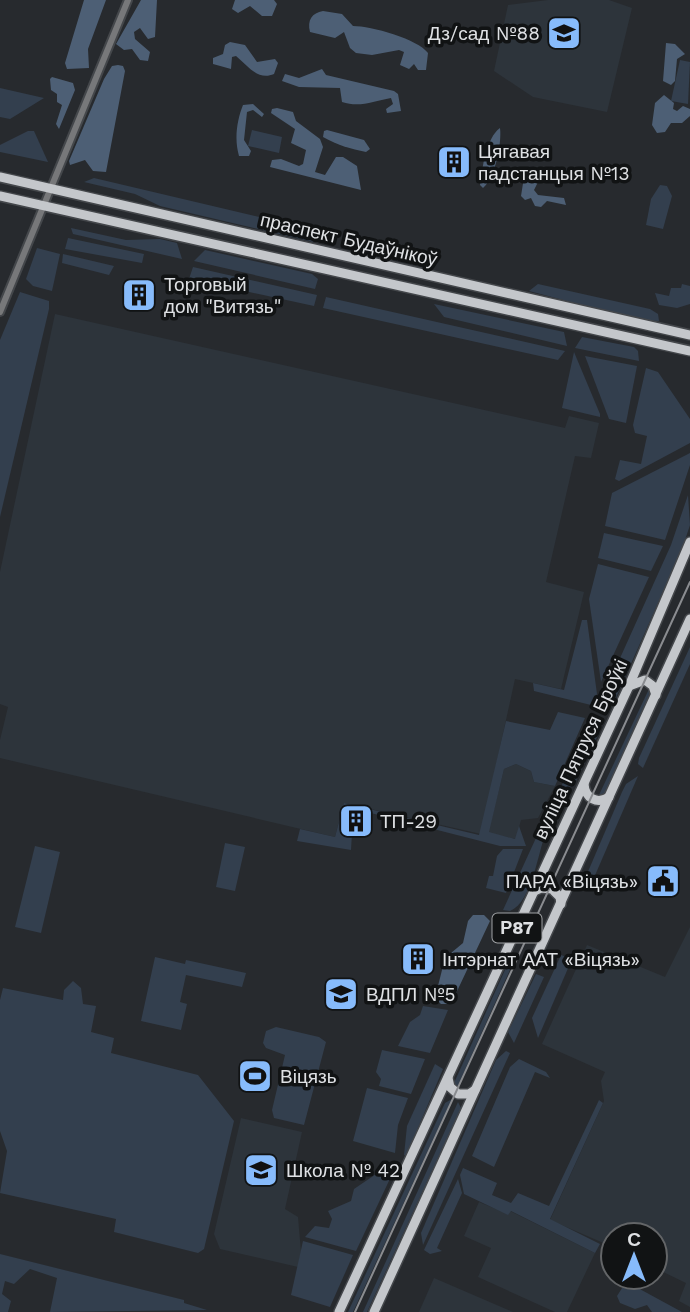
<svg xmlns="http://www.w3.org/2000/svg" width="690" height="1312" font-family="'Work Sans',sans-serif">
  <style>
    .built { fill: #2d343b }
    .green { fill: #333f4e }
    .forest { fill: #4d5f75 }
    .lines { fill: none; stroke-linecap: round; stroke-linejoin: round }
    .minor-casing { stroke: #44474b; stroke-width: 10 }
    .primary-casing { stroke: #44474b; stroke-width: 12 }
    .minor { stroke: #77787a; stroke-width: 6 }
    .primary { stroke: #c4c7cb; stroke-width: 9 }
    .tram { stroke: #8a8c90; stroke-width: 2 }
    .labels { text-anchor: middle; stroke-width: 7; stroke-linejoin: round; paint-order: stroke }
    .shield { fill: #111314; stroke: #a1a3a6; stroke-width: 2 }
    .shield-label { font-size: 18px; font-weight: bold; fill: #dfe1e4 }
    .poi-label { font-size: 19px; fill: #dfe1e4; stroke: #111314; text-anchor: start }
    .street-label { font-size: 19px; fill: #dfe1e4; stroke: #111314 }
  </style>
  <rect width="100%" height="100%" fill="#272a2e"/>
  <g class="built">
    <path d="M548,0H609L632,8L607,112L533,97L494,71L508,5Z"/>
    <path d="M55,314L565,428L569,416L599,423L591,458L575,456L546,582L584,592L561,689L515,679L481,834L344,803L335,837L0,758V740L8,707L0,704V572Z"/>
    <path d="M516,764L531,771L534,782L555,786L538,818L521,820L516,839L488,833L504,769Z"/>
    <path d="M690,927V1307L679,1301L686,1283L655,1268V1235H613V1247L550,1220L604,1101L601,1081L605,1072L542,1044L587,945L665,977Z"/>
    <path d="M241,1118L302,1132L285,1209L298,1217L301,1252L298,1267L220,1249L214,1234Z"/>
    <path d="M479,1202L508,1214L510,1211L595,1253L567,1312H555L478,1277L491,1248L464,1236Z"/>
    <path d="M434,1278L513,1312H419Z"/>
  </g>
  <g class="green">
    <path d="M680,60L690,62L688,104L671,101Z"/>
    <path d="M0,88L44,98L10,119L0,117Z"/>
    <path d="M252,130L282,137L279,153L248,146Z"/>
    <path d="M28,131H34L48,162L0,152V145Z"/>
    <path d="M94,178L310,229L313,242L160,206L135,194L84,182Z"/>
    <path d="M660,185L667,186L672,196L663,229L646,225L651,199Z"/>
    <path d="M71,228L126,240L160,239L177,243L182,259L73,234Z"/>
    <path d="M68,238L144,254L142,263L65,249Z"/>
    <path d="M37,248L60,254L52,291L33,286L26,279Z"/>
    <path d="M205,250L312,274L318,279L315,289L194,261Z"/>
    <path d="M63,254L114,266L109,275L62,263Z"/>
    <path d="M193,267L317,295L314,306L189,279Z"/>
    <path d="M538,284L650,309L658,314L659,321L639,320L529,291Z"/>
    <path d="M682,284L690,286V304L677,308L659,305L655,293L669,296L671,288H681Z"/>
    <path d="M20,292L49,301V309L0,517V340Z"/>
    <path d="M326,297L565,351L558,360L323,308Z"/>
    <path d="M434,304L564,332L567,346L444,317Z"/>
    <path d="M582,337L634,347L638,351L639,361L575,348Z"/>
    <path d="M574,352L600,414V417L562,408Z"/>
    <path d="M585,356L637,366L626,423L609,419Z"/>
    <path d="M646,368L658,372L690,419V443L619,481L615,479L620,460L641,464L647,436L635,433L633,425Z"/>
    <path d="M690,453V465L665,540L605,526L612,493Z"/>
    <path d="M688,495L690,525L682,549L614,702L607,707H598L671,545Z"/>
    <path d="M604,533L663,546L651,571L598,558Z"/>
    <path d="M598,564L649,577L601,682L589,599Z"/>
    <path d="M582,620H587L597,694L591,705L534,691L533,683L564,690Z"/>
    <path d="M690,647V664L643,768L638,764L639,758Z"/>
    <path d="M649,689L651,694L606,793L599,795Z"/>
    <path d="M558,712L585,718L555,786L534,782L531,771L516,764L504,769L489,832L515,839L519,826L526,846H500L363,811L359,816H353L351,850L297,841L300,829L335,837L344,803L479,835L506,721L550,730Z"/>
    <path d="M592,720L598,735L573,787H561Z"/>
    <path d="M638,776L593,880L584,881L622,792L626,784Z"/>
    <path d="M541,827L547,830C538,849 533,902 510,911L503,910Z"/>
    <path d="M225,843L245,847L235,891L216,887Z"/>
    <path d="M35,846L60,852L41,933L15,927Z"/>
    <path d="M503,849H523L506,893L486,888L489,876H493L497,856Z"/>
    <path d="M561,955L572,959L538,1038L532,1018Z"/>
    <path d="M155,957L185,964L186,960L246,973L242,987L186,975L180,1002L187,1004L181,1030L141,1021Z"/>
    <path d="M509,961L513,963L456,1090L454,1083Z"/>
    <path d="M536,974L544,977L514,1043L508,1032Z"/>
    <path d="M73,981L81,988L83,1004L96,1006L91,1032L114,1038L111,1053L198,1075L234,1121L204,1249L198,1253L114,1232L116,1219L0,1193L7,1151L0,1131V1000L3,988L63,1000L64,990Z"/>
    <path d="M423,1006L448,1010L430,1053L398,1046L410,1022L420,1015Z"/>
    <path d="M276,1027L319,1037L326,1042L304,1125L274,1118L272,1110L285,1055L266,1048L263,1043L266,1031Z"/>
    <path d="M382,1050L425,1059L411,1094L379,1086L381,1079L376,1072Z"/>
    <path d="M506,1051L510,1053L423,1245L421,1233L496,1060Z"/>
    <path d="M519,1059L546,1072L550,1078L535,1072L494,1167L472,1156L510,1067Z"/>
    <path d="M435,1064L443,1069L406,1156L404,1155L407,1126Z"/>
    <path d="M367,1088L408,1098L398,1125L395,1153L353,1141Z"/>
    <path d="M452,1099L353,1312H348L445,1103Z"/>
    <path d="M599,1100L603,1103L550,1219L600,1244L595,1253L511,1211L508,1215L464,1194L460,1175L463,1168L497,1183L492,1195L511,1203L518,1193L549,1206Z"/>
    <path d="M458,1102L461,1108L367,1312H363Z"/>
    <path d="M388,1166L395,1168L356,1251L305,1237L315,1226L329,1228L332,1219L328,1211L351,1201L354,1189Z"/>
    <path d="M458,1179L462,1193L437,1248L442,1251L430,1254L424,1250Z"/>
    <path d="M303,1241L353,1255L330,1307L291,1295Z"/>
    <path d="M0,1254L184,1300V1303L207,1310L50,1312L57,1278L30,1269L14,1284L5,1281L2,1294L11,1301L8,1312H0Z"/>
    <path d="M621,1277H636V1287L682,1312H652L647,1305L635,1309L620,1303L617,1296L624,1285Z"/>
  </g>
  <g class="forest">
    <path d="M84,0H106L88,49L89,68L67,69L65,63Z"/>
    <path d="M141,0H157L155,37L148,39L140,28L134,32L135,39L150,52L148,61L140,60L132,49L124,50L116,44Z"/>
    <path d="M235,0H274L277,4L272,16H262L250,6L238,13L232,9Z"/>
    <path d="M323,11L342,14L353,26C371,26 418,39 428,53L426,70H418L414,64L409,69L400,65L404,52L399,50L372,55L356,53L350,48L344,32L335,38L310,32C307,20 312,13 323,11Z"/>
    <path d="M230,42L245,45L257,62L275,59L278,63L274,74C258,81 248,66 236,56L232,57L231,69L213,64V58L223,54L225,45Z"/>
    <path d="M666,43L675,44L685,54L677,59L675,81L671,85L663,81Z"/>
    <path d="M118,65L123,66L125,71L106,172L93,171L85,160L70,165L69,161L104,79L112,66Z"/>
    <path d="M322,69L326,75L394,91L398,94L401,111L387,113L386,109L393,104L391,98C373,101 360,108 342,102L340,88L299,87L282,81L285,74L299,78Z"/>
    <path d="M52,77L73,83L75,90L59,129L56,124L62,105L57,102V94L51,90L50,79Z"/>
    <path d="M664,95L674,103L673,109L677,111L683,106L690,109V116L682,123H671L665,132L657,133L652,125L655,103Z"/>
    <path d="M253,104L264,114L262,117L253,110L247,112L244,140L251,151L249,156H239C234,139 237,120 243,105Z"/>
    <path d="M277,108L293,112L296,121L320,139L323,147L315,172L325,175L336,157H343L357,166L361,190L270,167L272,160L281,159L299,166L303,164L306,150L291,143L295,129L271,113L272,109Z"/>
    <path d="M500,128C502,143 495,178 483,188L480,185C482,169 486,138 500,128Z"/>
    <path d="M327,130L364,140L370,149L366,152C351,149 337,145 323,137L324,131Z"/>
    <path d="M535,173L539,180L534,190L538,195L564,198L566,205L547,201L541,207L535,206L531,198L525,200L521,196L524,177Z"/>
    <path d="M473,915H484L490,921L451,1004H441L435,998L445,958L463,943L468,921Z"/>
  </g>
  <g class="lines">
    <g class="minor-casing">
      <path id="minor" d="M0,312L128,0"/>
    </g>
    <g class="primary-casing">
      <g id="primary">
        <path d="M0,177L690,335"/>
        <path d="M0,196L690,351"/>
        <path d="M629,686L645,680L653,686L656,695"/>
        <path d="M584,784C585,798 597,805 609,797"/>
        <path d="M534,891L541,888L552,889L560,897L561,904"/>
        <path d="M448,1078L450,1087L458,1094H469L475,1090"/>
        <path d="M339,1312L629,686L690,542"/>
        <path d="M374,1312L690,619"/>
      </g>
    </g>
    <use href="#minor" class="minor"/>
    <use href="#primary" class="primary"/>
    <path class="tram" d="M355,1312L690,582"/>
  </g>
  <defs>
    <g id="school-square" transform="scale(1.75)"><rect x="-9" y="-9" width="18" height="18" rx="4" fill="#87bbfb" stroke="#111314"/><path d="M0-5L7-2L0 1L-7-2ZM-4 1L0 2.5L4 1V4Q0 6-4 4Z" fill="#111"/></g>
    <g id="building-square" transform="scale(1.75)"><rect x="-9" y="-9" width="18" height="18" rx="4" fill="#87bbfb" stroke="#111314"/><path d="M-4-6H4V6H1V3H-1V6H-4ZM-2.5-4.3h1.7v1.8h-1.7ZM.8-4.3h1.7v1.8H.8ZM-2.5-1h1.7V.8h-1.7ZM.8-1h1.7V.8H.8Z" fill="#111"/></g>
    <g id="civic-square" transform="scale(1.75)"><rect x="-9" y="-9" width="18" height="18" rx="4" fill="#87bbfb" stroke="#111314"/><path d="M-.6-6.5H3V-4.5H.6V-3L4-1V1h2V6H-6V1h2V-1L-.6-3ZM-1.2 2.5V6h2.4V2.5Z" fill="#111"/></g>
    <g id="university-square" transform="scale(1.75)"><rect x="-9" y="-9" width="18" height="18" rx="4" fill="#87bbfb" stroke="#111314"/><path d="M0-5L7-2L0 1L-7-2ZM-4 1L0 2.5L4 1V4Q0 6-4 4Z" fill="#111"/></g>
    <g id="stadium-square" transform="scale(1.75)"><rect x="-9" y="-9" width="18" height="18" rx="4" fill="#87bbfb" stroke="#111314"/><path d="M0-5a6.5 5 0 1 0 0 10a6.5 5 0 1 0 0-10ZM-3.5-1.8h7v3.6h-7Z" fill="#111"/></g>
  </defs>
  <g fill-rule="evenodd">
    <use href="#school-square" x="564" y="33"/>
    <use href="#building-square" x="454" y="162"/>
    <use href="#building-square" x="139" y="295"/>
    <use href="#building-square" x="356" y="821"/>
    <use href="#civic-square" x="663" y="881"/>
    <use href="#building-square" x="418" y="959"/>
    <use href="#university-square" x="341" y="994"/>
    <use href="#stadium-square" x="255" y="1076"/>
    <use href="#school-square" x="261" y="1170"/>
  </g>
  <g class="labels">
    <rect class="shield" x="492.5" y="913.5" width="49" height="29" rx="5"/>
    <g class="shield-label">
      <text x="517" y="934">Р87</text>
    </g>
    <g class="poi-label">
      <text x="540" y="40" text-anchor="end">Дз/сад №88</text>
      <text x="478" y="158">Цягавая<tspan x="478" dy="22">падстанцыя №13</tspan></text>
      <text x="164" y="291">Торговый<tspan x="164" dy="22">дом "Витязь"</tspan></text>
      <text x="380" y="828">ТП-29</text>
      <text x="638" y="888" text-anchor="end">ПАРА «Віцязь»</text>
      <text x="442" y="966">Інтэрнат ААТ «Віцязь»</text>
      <text x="366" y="1001">ВДПЛ №5</text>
      <text x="280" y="1083">Віцязь</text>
      <text x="286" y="1177">Школа № 42</text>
    </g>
    <g class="street-label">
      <text transform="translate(349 239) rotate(13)" y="7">праспект Будаўнікоў</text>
      <text transform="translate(580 749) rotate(-65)" y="7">вуліца Пятруся Броўкі</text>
    </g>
  </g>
  <g transform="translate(634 1256)"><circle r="33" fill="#111314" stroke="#636567" stroke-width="2"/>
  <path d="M0-5L12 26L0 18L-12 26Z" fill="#87bbfb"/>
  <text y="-10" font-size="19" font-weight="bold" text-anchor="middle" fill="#dfe1e4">С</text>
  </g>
</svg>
